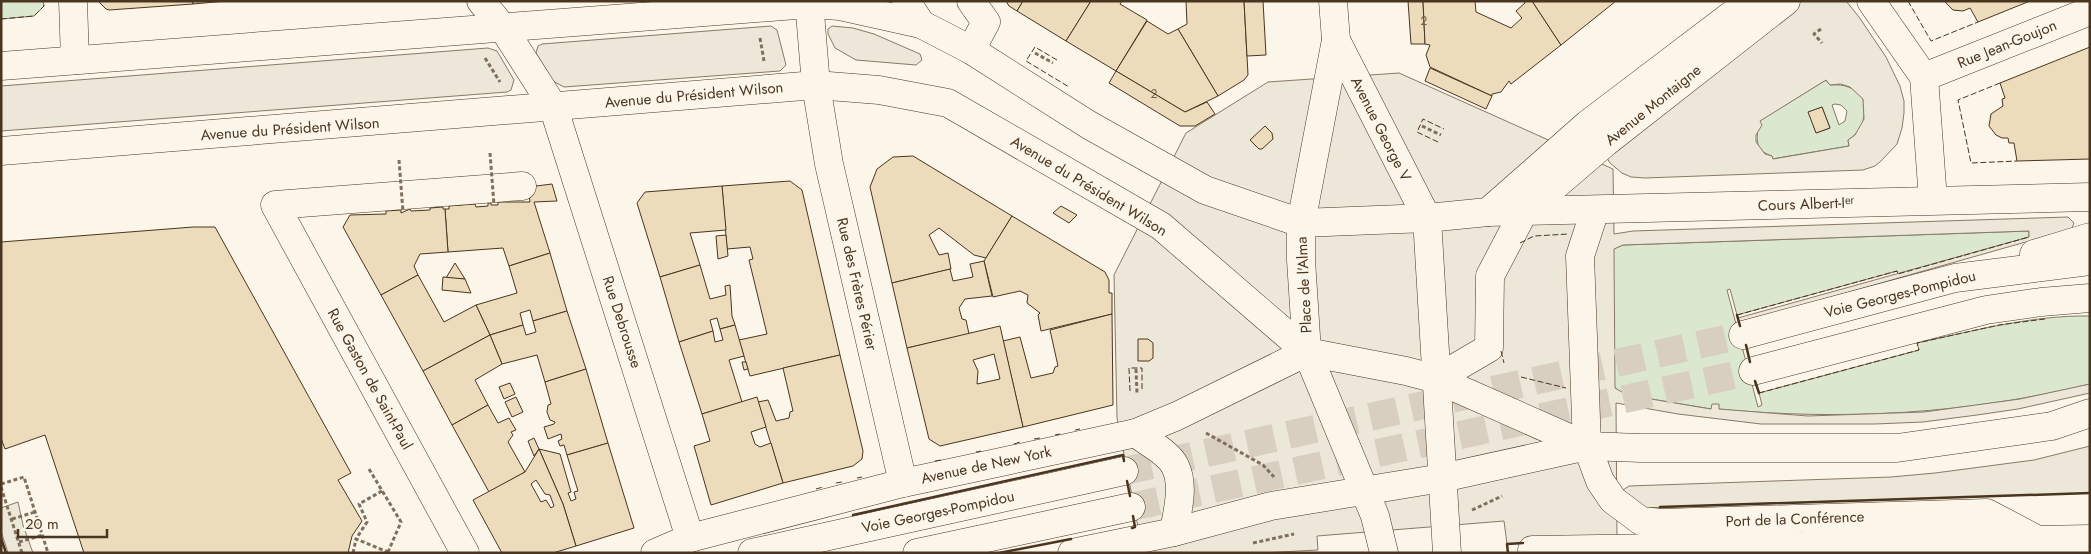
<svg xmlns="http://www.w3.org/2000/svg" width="2091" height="554" font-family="Jost,sans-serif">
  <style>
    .green { fill: #dce7d0; stroke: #887966; fill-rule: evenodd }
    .parking { fill: #ede7d9; stroke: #887966; fill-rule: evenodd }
    .building { fill: #ecdcbc; stroke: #4a3520; fill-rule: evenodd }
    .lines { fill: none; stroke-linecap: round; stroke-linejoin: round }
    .major-tunnel { stroke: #d8cfc1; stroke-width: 28; stroke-dasharray: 28 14; stroke-linecap: butt }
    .minor-casing { stroke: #4a3520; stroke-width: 29 }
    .major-casing { stroke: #4a3520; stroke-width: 29 }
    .path { stroke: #7f6f5c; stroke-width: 3; stroke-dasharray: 4 2.5; stroke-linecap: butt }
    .minor { stroke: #fbf6e9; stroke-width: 28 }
    .major { stroke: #fbf6e9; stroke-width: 28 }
    .path-bridge { stroke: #7f6f5c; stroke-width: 3; stroke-dasharray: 4 2.5; stroke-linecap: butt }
    .fence { stroke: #4a3520; stroke-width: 1; stroke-dasharray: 6 2.5; stroke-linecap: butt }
    .wall { stroke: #4a3520; stroke-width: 2.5 }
    .labels { text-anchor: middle; stroke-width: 4; stroke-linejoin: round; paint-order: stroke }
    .number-label { font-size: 12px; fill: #725f47 }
    .street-label { font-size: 15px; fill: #4a3520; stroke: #fbf6e9 }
  </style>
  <rect width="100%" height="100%" fill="#fbf6e9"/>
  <g class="green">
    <path d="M1,1H43L44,6L34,16L1,19Z"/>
    <path d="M1826,80L1830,85C1845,84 1854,87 1863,99C1866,116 1864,130 1848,140L1849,146L1772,159V156C1753,150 1757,137 1759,121ZM1835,104L1841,105L1847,111L1845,121L1839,125L1832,105ZM1822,107L1830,128L1816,133L1809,112Z"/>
    <path d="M2029,231V237L1898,274L1897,271L1737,315L1730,289L1727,290L1758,407L1762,405L1759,393L1919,350L1917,343C1973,331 2032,315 2090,316V384C1968,414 1843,421 1718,409L1719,405L1711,409L1627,395L1619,391L1609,382L1613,249L1623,245Z"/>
  </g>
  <g class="parking">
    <path d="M1801,1H1846L1859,17L1886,57L1900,86L1904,101V113L1902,128L1897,144L1881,161L1875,166L1863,170L1645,178L1631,177L1622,173L1610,163L1607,158L1617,145ZM1826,80L1830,85L1841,84L1850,87L1863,99L1864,119L1855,135L1848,140L1849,146L1773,159L1772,156L1765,154L1756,142V135L1762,125L1760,121Z"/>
    <path d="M771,26L777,30L786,65L780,71L564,87L553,81L536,53L538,46L542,44Z"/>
    <path d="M832,26L853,28L874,34L920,54L922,60L916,65L856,60L835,48L828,34V29Z"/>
    <path d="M488,48L497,51L514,80L511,90L507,92L1,131V86Z"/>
    <path d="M1399,73L1613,169L1614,234L1633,231L2068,217L2074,223L2072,228L2068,230L1740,323L1738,318L2029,237V231L1623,245L1614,249L1615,388L1627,395L1711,409L1712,404H1719V409L1808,416L1924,412L2020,399L2090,384V393L2018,409L1977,415L1923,422L1875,424H1761L1678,414L1616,403L1617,539L1507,544L1504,521L1317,536L1318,550L1262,553H1143L1117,418L1114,275L1186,133L1268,82Z"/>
    <path d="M2090,446V493L1643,508L1623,490L1629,486L1891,477L1935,473L2034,460Z"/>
    <path d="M18,502L23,525L33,553H8L1,531V508Z"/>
  </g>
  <g class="building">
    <path d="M98,1H193V4L109,10L106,9Z"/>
    <path d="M193,1H226L193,4Z"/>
    <path d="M1006,1H1023L1017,11L1009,6Z"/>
    <path d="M1023,1H1091L1066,41L1017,11Z"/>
    <path d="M1091,1H1122L1120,4L1147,20L1116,71L1066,41Z"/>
    <path d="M1186,1H1244L1248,75L1244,80L1218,96L1178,29L1187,24Z"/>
    <path d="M1244,1H1263L1266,55L1247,56Z"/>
    <path d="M1408,1H1423L1425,44H1411Z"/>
    <path d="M1423,1H1475L1476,12L1511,28L1522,18L1516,11L1525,3L1524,1H1532L1561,45L1511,84L1509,81L1501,92L1492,94V96L1430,67L1426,55L1430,45L1425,44Z"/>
    <path d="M1532,1H1616L1561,45Z"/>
    <path d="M1944,1H2030L1978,22L1970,8L1963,11L1953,10Z"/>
    <path d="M1147,21L1168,34L1178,29L1218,96L1185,112L1116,71Z"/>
    <path d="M2090,47V159L2017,161L2014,143H2009L2008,138H2002L1996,135L1989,126L1991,114L2003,106L2002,99L2005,98L2000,83Z"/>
    <path d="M1430,68L1492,96L1486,109L1425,81Z"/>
    <path d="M1116,71L1185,112L1207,102L1215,114L1195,126H1180L1109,83Z"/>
    <path d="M1822,107L1830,128L1816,133L1808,112Z"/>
    <path d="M1265,126L1272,133L1273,139L1262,149H1259L1250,140Z"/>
    <path d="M913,156L1012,216L986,258L974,255L939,228L929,235L939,255L948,253L951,269L892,283L870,187L877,169L893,157Z"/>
    <path d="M790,181L802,190L840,355L750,376L739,340L767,334L749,260L753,259L750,247L727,249L722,186Z"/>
    <path d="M552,184L557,201L534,202L550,253L509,266L503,248L448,252L445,209H449V206L475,204L476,207L488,206V203H491V205H498V202H530L528,187Z"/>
    <path d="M722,186L726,230L690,233L700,265L660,277L637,203L645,192Z"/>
    <path d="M1061,206L1077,215L1069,223L1053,213Z"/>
    <path d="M443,207V209H445L448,252L420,254L414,266L418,275L381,295L343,227L350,215L386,214V211L401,210V213L410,209L411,211L430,210V208Z"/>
    <path d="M1012,216L1105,272L1109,280V293H1112V314L1041,331L1038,315L1040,313L1027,303L1028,295L1020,291L993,297L984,261Z"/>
    <path d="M193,227H215L351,473L338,480L362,521L352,536L348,553H84L45,435L5,449L1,438V242Z"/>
    <path d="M726,235L728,256L718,259L716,236Z"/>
    <path d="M550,253L567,311L533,321L530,310L520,313L523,325L490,335L476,305L517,293L509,266Z"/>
    <path d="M984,261L992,296L965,299L959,308L962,319L966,320L969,334L907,348L892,283L950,269L953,281L973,277L970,264Z"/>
    <path d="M455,263L465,279L446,278Z"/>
    <path d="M700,265L710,299L726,295L725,286L730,285L732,316L735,325L720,329L717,318L710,320L713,331L679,342L660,277Z"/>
    <path d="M418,275L444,322L476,305L490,335L423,371L381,295Z"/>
    <path d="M443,277L465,279L471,293L442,290Z"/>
    <path d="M567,311L586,369L545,382L537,355L502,364L490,335L523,325L526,335L536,332L533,321Z"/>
    <path d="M1112,314L1113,405L1023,427L1003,341L1020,337L1031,378L1053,373L1055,367L1058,366L1050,330Z"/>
    <path d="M735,325L744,356L729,360L742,402L702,414L679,342L713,331L715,342L723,340L720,329Z"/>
    <path d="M1000,326L1023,427L940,446L929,439L907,348ZM994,354L1000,379L977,384L978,371L973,360Z"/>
    <path d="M490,335L502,364L475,380L488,405L452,425L423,371Z"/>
    <path d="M1138,339H1148L1153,343V358L1149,361H1138Z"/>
    <path d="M840,355L863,451L862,459L853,466L783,483L758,402L768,400L776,421L789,418L790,412L793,411L783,368Z"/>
    <path d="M742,362H746L748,369L744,370Z"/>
    <path d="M586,369L608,443L567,455L564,445L560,446L558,441L562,439L561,434L548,439L544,427L554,424L555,422L550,420L547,412L548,405L551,404L545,382Z"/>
    <path d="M510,383L515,394L504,399L499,387Z"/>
    <path d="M516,397L523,412L512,417L505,402Z"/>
    <path d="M757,397L766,427L751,432L755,444L760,447L771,443L783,483L711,505L694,446L710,441L702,414Z"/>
    <path d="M488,405L498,423L509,418L516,430L511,432L513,435L508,442L525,472L489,492L452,425Z"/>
    <path d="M534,438L539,449L534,456L528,441Z"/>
    <path d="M608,443L634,528L576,546L563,504L539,449L560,454L571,492L568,493L571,501L576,499L574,492L578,491L567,455Z"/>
    <path d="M539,449L563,504L576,546L553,553H502L473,500L525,472ZM536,480L545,494L550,495L554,506L551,508L546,500L541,502L531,484Z"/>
  </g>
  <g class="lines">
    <g class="major-tunnel">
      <path d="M1124,471L1743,335"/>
      <path d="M1131,507L1753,371"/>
    </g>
    <g class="minor-casing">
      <g id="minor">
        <path d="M73,1L75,60"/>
        <path d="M481,1L503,28L553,106L690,538"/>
        <path d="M906,1L921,24"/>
        <path d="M971,1L986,22L971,50"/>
        <path d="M1871,1L1924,77L1933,200"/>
        <path d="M1336,40L1427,218"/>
        <path d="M1924,77L2090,11"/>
        <path d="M816,85L829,164L903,483"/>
        <path d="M1595,210L1580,256L1587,446L1600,481L1613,500L1641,521L1662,523L1987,513L2038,540L2090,539"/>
        <path d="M1488,212L2090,197"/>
        <path d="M1301,223L1336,40L1333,1"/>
        <path d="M1436,379L1489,348L1490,276L1523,213L1606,142L1786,1"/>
        <path d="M1136,433C1148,443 1168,452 1175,466C1185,486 1177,512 1174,532"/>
        <path d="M1532,550L1804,546L1926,540H2034"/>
        <path d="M465,553L275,205L522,186"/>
        <path d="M655,553L690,538L903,483L1136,433L1177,416L1307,352L1406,371L1436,379L1587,446"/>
        <path d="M1072,553L1174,532L1271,506L1442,478L1587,446L1641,448H1897L2052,426L2090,413"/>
      </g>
    </g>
    <g class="major-casing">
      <g id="major">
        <path d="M809,1L816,85"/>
        <path d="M1,66L809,4L840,6L921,24L971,50L1089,125L1205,190L1301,223L1427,218L1488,212L1588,124L1750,1"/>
        <path d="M1,151L816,85L879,90L948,103L1161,226L1307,352"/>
        <path d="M1427,218L1447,553"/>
        <path d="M1301,223V260L1307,352L1375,516L1384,553"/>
        <path d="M2034,254L2090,237"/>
        <path d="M1743,335L1955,278L2090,261"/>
        <path d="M1753,371L1986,310L2041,302L2090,298"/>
        <path d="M752,553L1124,471"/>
        <path d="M917,553L1131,507"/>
      </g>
    </g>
    <g class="path">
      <path d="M1821,29L1814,34L1822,43"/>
      <path d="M760,38L764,61"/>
      <path d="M1035,53L1053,63"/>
      <path d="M485,58L500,82"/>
      <path d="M1422,126L1441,135"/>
      <path d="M1136,369L1137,393"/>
      <path d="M1206,433L1263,465L1274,477"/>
      <path d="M369,469L401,522L388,552"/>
      <path d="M1,484L24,477L48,553"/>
      <path d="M1,487L22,553"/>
      <path d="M382,491L359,504L367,522L356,539L388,552"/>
      <path d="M1472,510L1502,496"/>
      <path d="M12,519L35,512"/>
      <path d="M19,542L43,535"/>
      <path d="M1253,543L1294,534"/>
      <path d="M353,553L356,539"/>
    </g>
    <use href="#minor" class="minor"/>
    <use href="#major" class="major"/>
    <g class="path-bridge">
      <path d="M490,153L494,205"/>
      <path d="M399,160L403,212"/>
    </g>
    <g class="fence">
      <path d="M1908,1L1931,41L1978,22"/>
      <path d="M1,19L34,16L44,6L43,1"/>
      <path d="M1057,60L1035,47L1026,61L1069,87"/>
      <path d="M2000,83L1958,100L1971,163L2017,161"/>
      <path d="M1438,142L1417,132L1423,119L1444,129"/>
      <path d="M1520,243L1534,236L1569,234"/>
      <path d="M1737,315L1897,271L1898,274L2029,237"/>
      <path d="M1501,351L1504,363"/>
      <path d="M1521,377L1566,388"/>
      <path d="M1130,391L1129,368H1142V391"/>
      <path d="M1759,393L1919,350L1917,343L1999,325L2045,319"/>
      <path d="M1075,430L1080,429"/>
      <path d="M1055,435L1060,434"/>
      <path d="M1034,439L1040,438"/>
      <path d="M1014,444L1020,442"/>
      <path d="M976,452L981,451"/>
      <path d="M935,461L941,460"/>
      <path d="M857,478L862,477"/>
      <path d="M836,483L842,482"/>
      <path d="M816,489L823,487"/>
    </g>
    <g class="wall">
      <path d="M1737,315L1740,326"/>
      <path d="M1746,345L1750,362"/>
      <path d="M1755,381L1759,393"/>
      <path d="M1127,481L1130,496"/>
      <path d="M1660,507L2090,493"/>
      <path d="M853,515L1123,455L1124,461"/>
      <path d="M1132,528L1135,527L1133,516"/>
      <path d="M1,538L6,553"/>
      <path d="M999,553L1071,539"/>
      <path d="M1508,553L1507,544L1523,543"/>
    </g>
  </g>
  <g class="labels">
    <g class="number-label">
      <text x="1424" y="25">2</text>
      <text x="1154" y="98">2</text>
    </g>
    <g class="street-label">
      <text transform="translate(2007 44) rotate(-22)" y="5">Rue Jean-Goujon</text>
      <text transform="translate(694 95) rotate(-5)" y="5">Avenue du Président Wilson</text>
      <text transform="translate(1653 105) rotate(-39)" y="5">Avenue Montaigne</text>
      <text transform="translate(290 129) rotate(-4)" y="5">Avenue du Président Wilson</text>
      <text transform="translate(1381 129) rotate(63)" y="5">Avenue George V</text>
      <text transform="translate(1089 186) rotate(31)" y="5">Avenue du Président Wilson</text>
      <text transform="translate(1806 204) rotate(-2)" y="5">Cours Albert-Iᵉʳ</text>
      <text transform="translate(857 284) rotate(77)" y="5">Rue des Frères Périer</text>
      <text transform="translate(1304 285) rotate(-93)" y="5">Place de l'Alma</text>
      <text transform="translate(1900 294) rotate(-14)" y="5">Voie Georges-Pompidou</text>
      <text transform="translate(622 322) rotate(72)" y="5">Rue Debrousse</text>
      <text transform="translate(370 379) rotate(61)" y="5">Rue Gaston de Saint-Paul</text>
      <text transform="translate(986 465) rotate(-12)" y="5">Avenue de New York</text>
      <text transform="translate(938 512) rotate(-12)" y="5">Voie Georges-Pompidou</text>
      <text transform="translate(1795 519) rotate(-2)" y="5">Port de la Conférence</text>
    </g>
  </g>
  <rect width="2091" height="554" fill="none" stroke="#4a3520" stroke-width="5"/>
  <path d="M18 529v8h89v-8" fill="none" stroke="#4a3520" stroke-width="2.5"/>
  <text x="25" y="529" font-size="15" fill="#4a3520" stroke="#fbf6e9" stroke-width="4" paint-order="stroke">20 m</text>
</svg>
